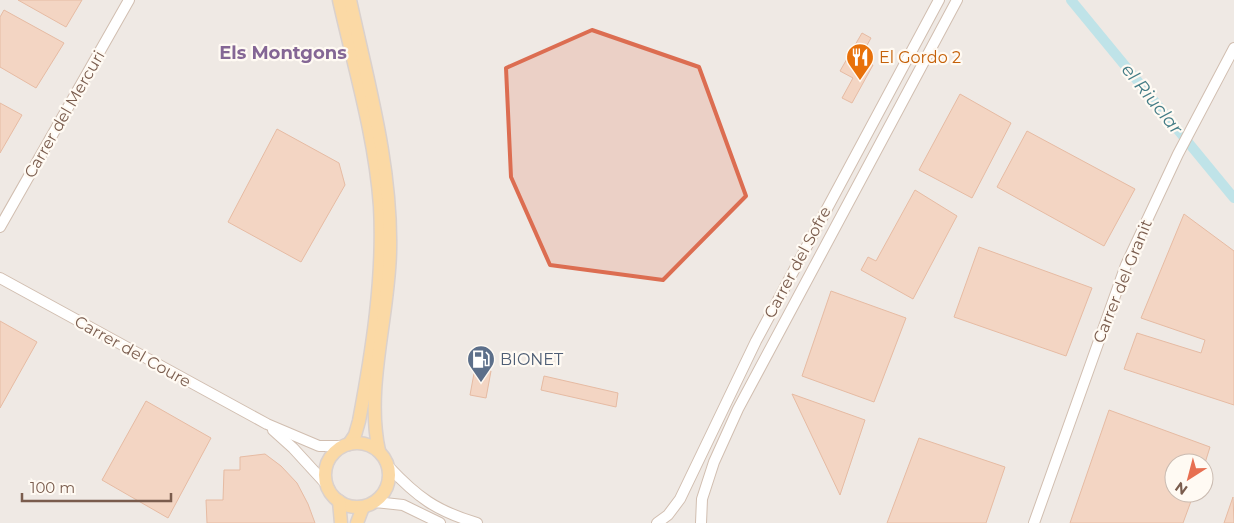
<svg xmlns="http://www.w3.org/2000/svg" width="1234" height="523" font-family="Montserrat,sans-serif">
  <style>
    .industrial { fill: #efe9e4; fill-rule: evenodd }
    .lines { fill: none; stroke-linecap: round; stroke-linejoin: round }
    .canal { stroke: #bfe3e8; stroke-width: 10 }
    .building { fill: #f3d5c3; stroke: #e6bba3 }
    .minor-casing { stroke: #d1beb0; stroke-width: 12 }
    .major-casing { stroke: #dad1cd; stroke-width: 15 }
    .minor { stroke: #fff; stroke-width: 10 }
    .major { stroke: #fbd9a5; stroke-width: 12 }
    .marked { fill: #dc6d51; fill-opacity: 0.2; stroke: #dc6d51; stroke-width: 4; stroke-linejoin: round }
    .labels { text-anchor: middle; stroke-width: 4.5; stroke-linejoin: round; paint-order: stroke }
    .food-label { font-size: 16px; fill: #c56008; stroke: #fffaf3; text-anchor: start }
    .street-label { font-size: 16px; fill: #7a5c4d; stroke: #fffaf3 }
    .service-label { font-size: 16px; fill: #4e5e75; stroke: #fffaf3; text-anchor: start }
    .neighbourhood-label { font-size: 18px; font-weight: bold; fill: #846695; stroke: #fffaf3 }
    .water-label { font-size: 18px; font-style: italic; fill: #437c86; stroke: #fffaf3 }
  </style>
  <rect width="100%" height="100%" fill="#fdf6ec"/>
  <path class="industrial" d="M0,0H1234V523H0ZM1174,463H1204V493H1174Z"/>
  <g class="lines">
    <path class="canal" d="M1071,0L1234,198"/>
  </g>
  <g class="building">
    <path d="M18,0H82L66,27Z"/>
    <path d="M4,10L64,43L36,88L0,67V17Z"/>
    <path d="M862,33L871,38L860,58L873,65L852,103L842,98L853,78L840,71Z"/>
    <path d="M960,94L1011,123L972,198L919,170Z"/>
    <path d="M0,103L22,115L0,153Z"/>
    <path d="M277,129L339,163L345,185L301,262L228,222Z"/>
    <path d="M1027,131L1135,189L1104,246L997,187Z"/>
    <path d="M915,190L957,216L913,299L861,270L868,257L876,261Z"/>
    <path d="M1184,214L1234,251V405L1124,369L1137,333L1201,353L1205,340L1141,318Z"/>
    <path d="M979,247L1092,288L1066,356L954,317Z"/>
    <path d="M831,291L906,318L874,402L802,376Z"/>
    <path d="M0,321L37,342L0,408Z"/>
    <path d="M475,368L491,371L486,398L470,395Z"/>
    <path d="M544,376L618,393L616,407L541,390Z"/>
    <path d="M792,394L865,420L840,495Z"/>
    <path d="M146,401L211,438L168,518L102,480Z"/>
    <path d="M1109,410L1210,447L1205,463H1174V493H1194L1183,523H1070Z"/>
    <path d="M919,438L1005,467L986,523H887Z"/>
    <path d="M265,454L281,466L297,483L308,504L315,523H207L206,500H223L224,470H240V457Z"/>
    <path d="M1233,497L1234,523H1224Z"/>
  </g>
  <g class="lines">
    <g class="minor-casing">
      <g id="minor">
        <path d="M0,227L129,0"/>
        <path d="M0,278L267,424L319,446H342"/>
        <path d="M273,430L293,448L326,484"/>
        <path d="M388,466C417,497 436,511 477,523"/>
        <path d="M375,502L403,505L440,523"/>
        <path d="M657,523L668,515L680,499L756,341L939,0"/>
        <path d="M701,523L702,499L714,462L738,409L957,0"/>
        <path d="M1034,523L1126,265L1178,154L1234,48"/>
      </g>
    </g>
    <g class="major-casing">
      <g id="major">
        <path d="M339,0C354,67 375,136 380,206C384,277 372,352 359,421L355,435L349,444"/>
        <path d="M350,0C368,83 392,166 390,251C389,316 365,388 379,451"/>
        <circle cx="357" cy="475" r="32"/>
        <path d="M339,501L341,523"/>
        <path d="M357,523L363,507"/>
      </g>
    </g>
    <use href="#minor" class="minor"/>
    <use href="#major" class="major"/>
  </g>
  <path class="marked" d="M592,30L699,67L746,196L663,280L550,265L511,177L506,68Z"/>
  <defs>
    <g id="restaurant-pin" transform="scale(1.4375)"><path d="M0 17L-7.5 6A9.5 9.5 0 1 1 7.5 6Z" fill="#e8710a" stroke="#fffaf3"/><path d="M-5-6h1v4h1v-4h1v4h1v-4h1v5L-1.5 .5V6h-2V.5L-5-1ZM5-6V6H3V1.5H1.5Q1.5-4 5-6Z" fill="#fff"/></g>
    <g id="fuel-pin" transform="scale(1.4375)"><path d="M0 17L-7.5 6A9.5 9.5 0 1 1 7.5 6Z" fill="#5c6f8a" stroke="#fffaf3"/><path d="M-5.5-6h7V0h2V4h1.3V-2.5L3-4.5l.8-.8L6-3V5H2.5V1h-1V6h-7ZM-4.2-4.7v3.2H.2V-4.7Z" fill="#fff"/></g>
  </defs>
  <g fill-rule="evenodd">
    <use href="#restaurant-pin" x="860" y="57"/>
    <use href="#fuel-pin" x="481" y="359"/>
  </g>
  <g class="labels">
    <g class="food-label">
      <text x="879" y="63">El Gordo 2</text>
    </g>
    <g class="street-label">
      <text transform="translate(64 114) rotate(-60)" y="6">Carrer del Mercuri</text>
      <text transform="translate(797 262) rotate(-62)" y="6">Carrer del Sofre</text>
      <text transform="translate(1122 281) rotate(-68)" y="6">Carrer del Granit</text>
      <text transform="translate(133 351) rotate(29)" y="6">Carrer del Coure</text>
    </g>
    <g class="service-label">
      <text x="500" y="365">BIONET</text>
    </g>
    <g class="neighbourhood-label">
      <text x="283" y="59">Els Montgons</text>
    </g>
    <g class="water-label">
      <text transform="translate(1152 99) rotate(51)" y="6">el Riuclar</text>
    </g>
  </g>
  <g transform="translate(1189 478) rotate(216)"><circle r="24" fill="#fffaf3" stroke="#cabbb1"/>
  <path d="M0-4L9 19L0 12L-9 19Z" fill="#e76f51"/>
  <text y="-8" font-size="14" font-weight="bold" text-anchor="middle" fill="#7a5c4d">N</text>
  </g>
  <path d="M22 493v8h149v-8" fill="none" stroke="#7a5c4d" stroke-width="2.5"/>
  <text x="30" y="493" font-size="15" fill="#7a5c4d" stroke="#fffaf3" stroke-width="4" paint-order="stroke">100 m</text>
</svg>
